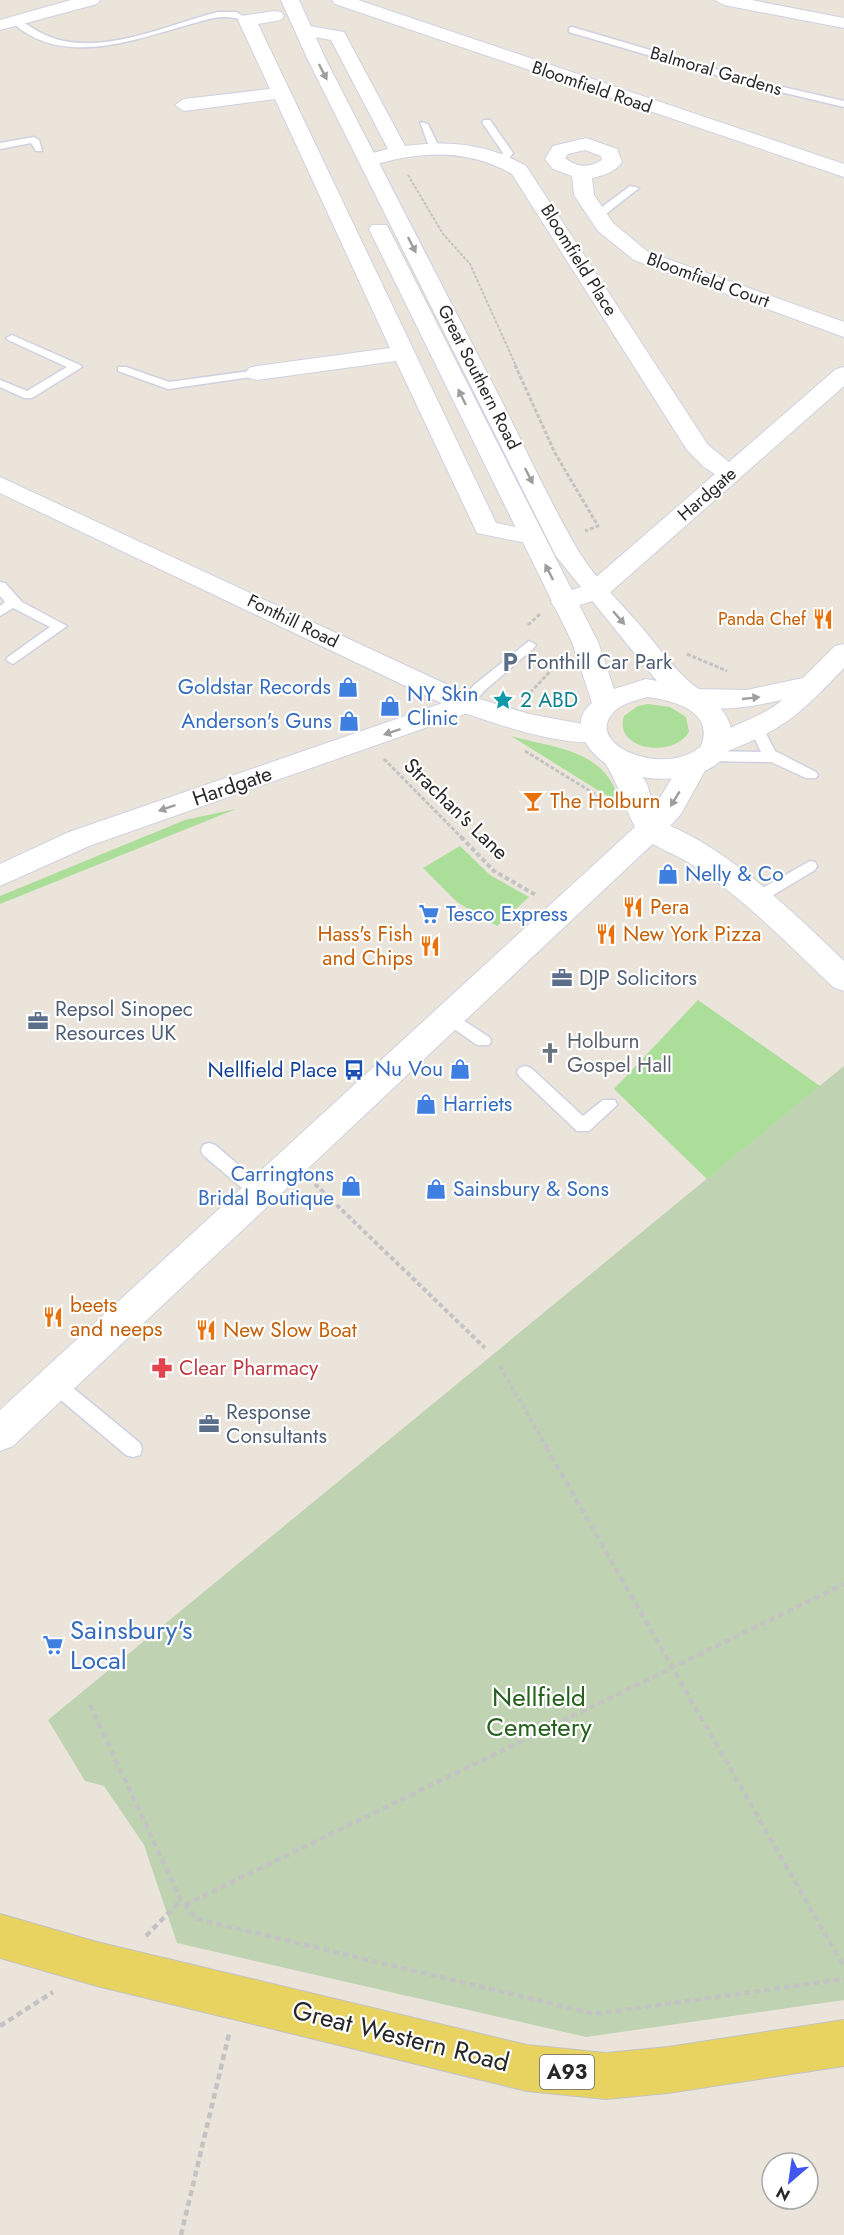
<svg xmlns="http://www.w3.org/2000/svg" width="844" height="2235" font-family="Jost,sans-serif">
  <style>
    .green { fill: #abde99 }
    .cemetery { fill: #bfd3b2 }
    .lines { fill: none; stroke-linecap: round; stroke-linejoin: round }
    .service-casing { stroke: #cfd1e0; stroke-width: 3 }
    .minor-casing { stroke: #cfd1e0; stroke-width: 2 }
    .tertiary-casing { stroke: #cfd1e0; stroke-width: 2 }
    .secondary-casing { stroke: #cfd1e0; stroke-width: 2 }
    .primary-casing { stroke: #c3c3c3; stroke-width: 2 }
    .path-far3 { stroke: #c3c3c3; stroke-width: 2; stroke-dasharray: 3 1.5; stroke-linecap: butt }
    .path-far2 { stroke: #c3c3c3; stroke-width: 3; stroke-dasharray: 4 2; stroke-linecap: butt }
    .path-far1 { stroke: #c3c3c3; stroke-width: 4; stroke-dasharray: 4.5 3; stroke-linecap: butt }
    .path { stroke: #c3c3c3; stroke-width: 4.5; stroke-dasharray: 6 4; stroke-linecap: butt }
    .service { fill: #fff; fill-rule: evenodd }
    .minor { fill: #fff; fill-rule: evenodd }
    .tertiary { fill: #fff; fill-rule: evenodd }
    .secondary { fill: #fff; fill-rule: evenodd }
    .primary { fill: #e8d360; fill-rule: evenodd }
    .oneway { fill: #9e9e9e }
    .labels { text-anchor: middle; stroke-width: 4.5; stroke-linejoin: round; paint-order: stroke }
    .far-street-label { font-size: 18px; fill: #282828; stroke: #fff }
    .far-food-label { font-size: 18px; fill: #c56008; stroke: #fff; text-anchor: end }
    .shield { fill: #fff; stroke: #686868; stroke-width: 1.5 }
    .shield-label { font-size: 20px; font-weight: bold; fill: #282828 }
    .service-label { font-size: 21px; fill: #4e5e75; stroke: #fff; text-anchor: start }
    .shop-label { font-size: 21px; fill: #366cbe; stroke: #fff; text-anchor: start }
    .culture-label { font-size: 21px; fill: #0d838f; stroke: #fff; text-anchor: start }
    .street-label { font-size: 21px; fill: #282828; stroke: #fff }
    .food-label { font-size: 21px; fill: #c56008; stroke: #fff; text-anchor: start }
    .worship-label { font-size: 21px; fill: #5b616d; stroke: #fff; text-anchor: start }
    .transit-label { font-size: 21px; fill: #164399; stroke: #fff; text-anchor: end }
    .health-label { font-size: 21px; fill: #be3a42; stroke: #fff; text-anchor: start }
    .near-shop-label { font-size: 26px; fill: #366cbe; stroke: #fff; text-anchor: start }
    .near-park-label { font-size: 26px; fill: #26601d; stroke: #fff }
    .near-street-label { font-size: 26px; fill: #282828; stroke: #fff }
  </style>
  <rect width="100%" height="100%" fill="#eae4da"/>
  <g class="green">
    <path d="M648,704L670,707L686,717L689,732C673,759 613,750 624,716L638,706Z"/>
    <path d="M511,736C557,749 607,749 620,804Z"/>
    <path d="M236,809L0,904V896L185,820Z"/>
    <path d="M460,846L490,875L529,897L497,926L457,902L423,868Z"/>
    <path d="M698,1000L820,1086L707,1179L614,1089Z"/>
  </g>
  <path class="cemetery" d="M844,1066V2000L586,2037L177,1943L144,1845L104,1786L85,1781L48,1720Z"/>
  <g class="lines">
    <g class="service-casing">
      <g id="service">
        <path d="M218,12H236L251,20L247,23C243,21 238,18 234,18C217,14 197,23 180,27C126,43 57,66 11,21L18,19C33,28 46,38 64,41C114,51 170,24 218,12Z"/>
        <path d="M572,27L752,80L844,101V107L747,84L569,32V28Z"/>
        <path d="M484,120H490L513,153L506,162L498,160L503,153L482,122Z"/>
        <path d="M420,122L428,124L440,149L438,151L430,149Z"/>
        <path d="M34,137L39,140L42,151H36L31,143L0,149V143Z"/>
        <path d="M630,186L639,188L602,217H594V213Z"/>
        <path d="M12,335L80,365L82,367L32,398H24L0,387V380L27,391L67,367L8,340L6,338Z"/>
        <path d="M118,367H126L169,382L257,370L263,373L257,376L168,389L118,371Z"/>
        <path d="M0,582L5,583L22,602L67,626L13,664L6,660L8,657L50,627L13,608L0,616V606L5,602L0,596Z"/>
        <path d="M529,641L536,645L534,648L484,691L471,707H461L459,704L474,685Z"/>
        <path d="M757,724L762,726L775,751L816,772L818,775L816,778H806L771,762L708,761L701,756L708,751L761,752L750,729Z"/>
        <path d="M810,861L815,862L817,866L815,870L760,903H750L748,899L750,895Z"/>
        <path d="M449,1011L489,1037L491,1041L489,1045H477L443,1021L441,1017L443,1013Z"/>
        <path d="M525,1066L531,1068L583,1116L603,1100H615L617,1105L589,1131H577L519,1076L517,1072L519,1068Z"/>
        <path d="M209,1143L215,1145L267,1189L270,1194L267,1199H255L203,1155L201,1150L203,1145Z"/>
        <path d="M55,1376L61,1378L140,1443L142,1449L140,1455L133,1457L126,1455L49,1390L46,1384L49,1378Z"/>
      </g>
    </g>
    <g class="minor-casing">
      <g id="minor">
        <path d="M332,0H358L844,164V177L335,4Z"/>
        <path d="M715,0H751L844,18V28L724,5Z"/>
        <path d="M275,11L281,12L284,16L281,20L258,24L496,523L540,532L543,537L540,542L531,544L477,533L396,361L257,380L249,378L246,373L249,368L257,366L390,348L275,99L184,111L175,105L184,99L270,89L238,20L241,16Z"/>
        <path d="M304,25L344,32L405,146C449,140 488,144 526,166L708,445L729,462L836,369L844,367V386L605,597L564,610L555,608L551,602L555,596L587,585L715,474L704,467L687,450L512,174C477,154 441,151 402,158C389,160 374,167 361,164L358,160L361,156L388,149L331,40L298,34L295,30L298,26Z"/>
        <path d="M586,138L617,149L622,162C614,173 604,175 592,178L594,195L613,223L648,252L844,322V337L634,260L598,231L574,195L572,176L553,169L545,159L553,146ZM585,150L601,156L602,160C589,168 577,168 565,158L568,154Z"/>
        <path d="M466,695L476,698L480,704L476,710L89,846L0,886V864L69,832Z"/>
        <path d="M651,819C719,839 793,912 844,961V991L833,987C787,943 741,895 686,861C671,852 645,844 637,829L641,822Z"/>
      </g>
    </g>
    <g class="tertiary-casing">
      <g id="tertiary">
        <path d="M71,0H100L97,4L0,30V20Z"/>
        <path d="M0,477L476,698L529,714L604,728L608,734L604,740C570,750 490,722 456,710L0,493Z"/>
        <path d="M844,644V668C809,704 790,726 742,745C730,750 721,755 707,752L703,745C712,731 764,718 782,700C750,707 715,713 683,704L679,698L683,692L693,689L747,690L803,678L835,646Z"/>
        <path d="M618,752L628,754L647,784L654,808L684,758L694,756L704,758L708,765L681,814L661,836L13,1446L0,1451V1410L635,827C623,804 618,783 604,761L608,754Z"/>
      </g>
    </g>
    <g class="secondary-casing">
      <path id="secondary" d="M281,0H299L326,60C383,171 440,282 497,392C524,445 549,501 579,552C597,581 626,608 648,635C659,648 669,662 681,674C697,691 722,700 730,725C750,786 613,801 584,739C578,726 580,712 592,703L572,642L369,229L372,225H386L389,229L598,642L614,689L646,679L657,681L556,556L308,60ZM647,697C673,700 715,711 701,746C668,777 587,748 611,715C619,704 634,701 647,697Z"/>
    </g>
    <g class="primary-casing">
      <path id="primary" d="M0,1914L97,1942L527,2045L606,2053L668,2047L844,2020V2066L668,2093L606,2099L527,2091L97,1986L0,1958Z"/>
    </g>
    <path class="path-far3" d="M408,175L443,234L470,264L516,366"/>
    <g class="path-far2">
      <path d="M515,365L555,453L598,526L585,531"/>
      <path d="M528,625L540,614"/>
      <path d="M687,654L727,671"/>
      <path d="M526,697L560,661"/>
      <path d="M525,751L603,799"/>
      <path d="M384,759L462,838"/>
    </g>
    <g class="path-far1">
      <path d="M461,837L494,871L536,895"/>
      <path d="M315,1184L485,1348"/>
      <path d="M500,1366L547,1448"/>
    </g>
    <g class="path">
      <path d="M546,1447L844,1967"/>
      <path d="M90,1705L181,1900L197,1919L595,2014L844,1979"/>
      <path d="M185,1905L844,1584"/>
      <path d="M146,1936L181,1900"/>
      <path d="M0,2026L53,1992"/>
      <path d="M181,2235L229,2034"/>
    </g>
    <use href="#service" class="service"/>
    <use href="#minor" class="minor"/>
    <use href="#tertiary" class="tertiary"/>
    <use href="#secondary" class="secondary"/>
    <use href="#primary" class="primary"/>
  </g>
  <defs><path id="oneway-solid" d="M-6-.8H1V-3.2L6.5 0L1 3.2V.8H-6Z" transform="scale(1.5)"/></defs>
  <g class="oneway">
    <use href="#oneway-solid" transform="translate(323 72) rotate(63)"/>
    <use href="#oneway-solid" transform="translate(412 245) rotate(63)"/>
    <use href="#oneway-solid" transform="translate(462 397) rotate(-116)"/>
    <use href="#oneway-solid" transform="translate(529 476) rotate(63)"/>
    <use href="#oneway-solid" transform="translate(549 572) rotate(-117)"/>
    <use href="#oneway-solid" transform="translate(619 618) rotate(49)"/>
    <use href="#oneway-solid" transform="translate(751 698) rotate(-6)"/>
    <use href="#oneway-solid" transform="translate(392 732) rotate(162)"/>
    <use href="#oneway-solid" transform="translate(675 799) rotate(121)"/>
    <use href="#oneway-solid" transform="translate(167 808) rotate(161)"/>
  </g>
  <defs>
    <g id="restaurant-bare" transform="scale(1.62)"><path d="M-5-6h1v4h1v-4h1v4h1v-4h1v5L-1.5 .5V6h-2V.5L-5-1ZM5-6V6H3V1.5H1.5Q1.5-4 5-6Z" fill="#e8710a" stroke="#fff" stroke-width="2.5" paint-order="stroke"/></g>
    <g id="parking-bare" transform="scale(1.62)"><path d="M-3.5-5.5H1a3.5 3.5 0 0 1 0 7H-1V5.5H-3.5ZM-1-3.4V-.6H.8a1.4 1.4 0 0 0 0-2.8Z" fill="#5c6f8a" stroke="#fff" stroke-width="2.5" paint-order="stroke"/></g>
    <g id="shop-bare" transform="scale(1.62)"><path d="M-5-2.5h2.3a2.7 3.5 0 0 1 5.4 0H5L5.5 6h-11ZM-1.5-2.5h3a1.5 2.3 0 0 0-3 0Z" fill="#3f7fe0" stroke="#fff" stroke-width="2.5" paint-order="stroke"/></g>
    <g id="sight-bare" transform="scale(1.62)"><path d="M0-6L1.8-2.2L6-1.7L2.9 1.2L3.7 5.4L0 3.3L-3.7 5.4L-2.9 1.2L-6-1.7L-1.8-2.2Z" fill="#0f9aa8" stroke="#fff" stroke-width="2.5" paint-order="stroke"/></g>
    <g id="bar-bare" transform="scale(1.62)"><path d="M-6-5H6L.8 .8V4.5H3.5V6h-7V4.5H-.8V.8Z" fill="#e8710a" stroke="#fff" stroke-width="2.5" paint-order="stroke"/></g>
    <g id="supermarket-bare" transform="scale(1.62)"><path d="M-6-5.5h2.5l.6 2H6L4.5 2H-2.5L-4.4-4H-6ZM-1.5 3.2a1.3 1.3 0 1 0 .1 0ZM3 3.2a1.3 1.3 0 1 0 .1 0Z" fill="#3f7fe0" stroke="#fff" stroke-width="2.5" paint-order="stroke"/></g>
    <g id="office-bare" transform="scale(1.62)"><path d="M-6-3h4V-5.5h4V-3h4V5H-6ZM-1-4.5V-3h2v-1.5ZM-6 0V1H6V0Z" fill="#5c6f8a" stroke="#fff" stroke-width="2.5" paint-order="stroke"/></g>
    <g id="church-bare" transform="scale(1.62)"><path d="M-1.2-6h2.4v3.5h3.3v2.4h-3.3V6h-2.4V-.1h-3.3v-2.4h3.3Z" fill="#6b7280" stroke="#fff" stroke-width="2.5" paint-order="stroke"/></g>
    <g id="bus-bare" transform="scale(1.62)"><path d="M-5-6H5V4H4V6H2V4H-2V6H-4V4H-5ZM-3.5-4V0h7V-4ZM-3.5 1.2v1.5H-2V1.2ZM2 1.2v1.5H3.5V1.2Z" fill="#1a4fb4" stroke="#fff" stroke-width="2.5" paint-order="stroke"/></g>
    <g id="pharmacy-bare" transform="scale(1.62)"><path d="M-2-6h4v4h4v4h-4v4h-4v-4h-4v-4h4Z" fill="#e0444e" stroke="#fff" stroke-width="2.5" paint-order="stroke"/></g>
  </defs>
  <g fill-rule="evenodd">
    <use href="#restaurant-bare" x="823" y="619"/>
    <use href="#parking-bare" x="510" y="662"/>
    <use href="#shop-bare" x="348" y="687"/>
    <use href="#sight-bare" x="503" y="700"/>
    <use href="#shop-bare" x="390" y="706"/>
    <use href="#shop-bare" x="349" y="721"/>
    <use href="#bar-bare" x="533" y="801"/>
    <use href="#shop-bare" x="668" y="874"/>
    <use href="#restaurant-bare" x="633" y="907"/>
    <use href="#supermarket-bare" x="429" y="914"/>
    <use href="#restaurant-bare" x="606" y="934"/>
    <use href="#restaurant-bare" x="430" y="946"/>
    <use href="#office-bare" x="562" y="978"/>
    <use href="#office-bare" x="38" y="1021"/>
    <use href="#church-bare" x="550" y="1053"/>
    <use href="#shop-bare" x="460" y="1069"/>
    <use href="#bus-bare" x="354" y="1070"/>
    <use href="#shop-bare" x="426" y="1104"/>
    <use href="#shop-bare" x="351" y="1186"/>
    <use href="#shop-bare" x="436" y="1189"/>
    <use href="#restaurant-bare" x="53" y="1317"/>
    <use href="#restaurant-bare" x="206" y="1330"/>
    <use href="#pharmacy-bare" x="162" y="1368"/>
    <use href="#office-bare" x="209" y="1424"/>
    <use href="#supermarket-bare" x="53" y="1645"/>
  </g>
  <g class="labels">
    <g class="far-street-label">
      <text transform="translate(716 71) rotate(16)" y="6">Balmoral Gardens</text>
      <text transform="translate(592 87) rotate(19)" y="6">Bloomfield Road</text>
      <text transform="translate(579 260) rotate(58)" y="6">Bloomfield Place</text>
      <text transform="translate(708 280) rotate(20)" y="6">Bloomfield Court</text>
      <text transform="translate(479 377) rotate(63)" y="6">Great Southern Road</text>
      <text transform="translate(707 494) rotate(-41)" y="6">Hardgate</text>
      <text transform="translate(293 621) rotate(26)" y="6">Fonthill Road</text>
    </g>
    <g class="far-food-label">
      <text x="806" y="625">Panda Chef</text>
    </g>
    <rect class="shield" x="540" y="2055" width="54" height="34" rx="4.5"/>
    <g class="shield-label">
      <text x="567" y="2079">A93</text>
    </g>
    <g class="service-label">
      <text x="527" y="669">Fonthill Car Park</text>
      <text x="579" y="985">DJP Solicitors</text>
      <text x="55" y="1016">Repsol Sinopec<tspan x="55" dy="24">Resources UK</tspan></text>
      <text x="226" y="1419">Response<tspan x="226" dy="24">Consultants</tspan></text>
    </g>
    <g class="shop-label">
      <text x="331" y="694" text-anchor="end">Goldstar Records</text>
      <text x="407" y="701">NY Skin<tspan x="407" dy="24">Clinic</tspan></text>
      <text x="332" y="728" text-anchor="end">Anderson's Guns</text>
      <text x="685" y="881">Nelly &amp; Co</text>
      <text x="446" y="921">Tesco Express</text>
      <text x="443" y="1076" text-anchor="end">Nu Vou</text>
      <text x="443" y="1111">Harriets</text>
      <text x="334" y="1181" text-anchor="end">Carringtons<tspan x="334" dy="24">Bridal Boutique</tspan></text>
      <text x="453" y="1196">Sainsbury &amp; Sons</text>
    </g>
    <g class="culture-label">
      <text x="520" y="707">2 ABD</text>
    </g>
    <g class="street-label">
      <text transform="translate(232 786) rotate(-19)" y="7">Hardgate</text>
      <text transform="translate(456 809) rotate(44)" y="7">Strachan's Lane</text>
    </g>
    <g class="food-label">
      <text x="550" y="808">The Holburn</text>
      <text x="650" y="914">Pera</text>
      <text x="413" y="941" text-anchor="end">Hass's Fish<tspan x="413" dy="24">and Chips</tspan></text>
      <text x="623" y="941">New York Pizza</text>
      <text x="70" y="1312">beets<tspan x="70" dy="24">and neeps</tspan></text>
      <text x="223" y="1337">New Slow Boat</text>
    </g>
    <g class="worship-label">
      <text x="567" y="1048">Holburn<tspan x="567" dy="24">Gospel Hall</tspan></text>
    </g>
    <g class="transit-label">
      <text x="337" y="1077">Nellfield Place</text>
    </g>
    <g class="health-label">
      <text x="179" y="1375">Clear Pharmacy</text>
    </g>
    <g class="near-shop-label">
      <text x="70" y="1639">Sainsbury's<tspan x="70" dy="30">Local</tspan></text>
    </g>
    <g class="near-park-label">
      <text x="539" y="1706">Nellfield<tspan x="539" dy="30">Cemetery</tspan></text>
    </g>
    <g class="near-street-label">
      <text transform="translate(401 2036) rotate(14)" y="9">Great Western Road</text>
    </g>
  </g>
  <g transform="translate(790 2181) rotate(209)"><circle r="28" fill="#ffffff" stroke="#a9a9a9" stroke-width="1.5"/>
  <path d="M0-4.5L10 22L0 15L-10 22Z" fill="#4155ef"/>
  <text y="-9" font-size="16" font-weight="bold" text-anchor="middle" fill="#282828">N</text>
  </g>
</svg>
